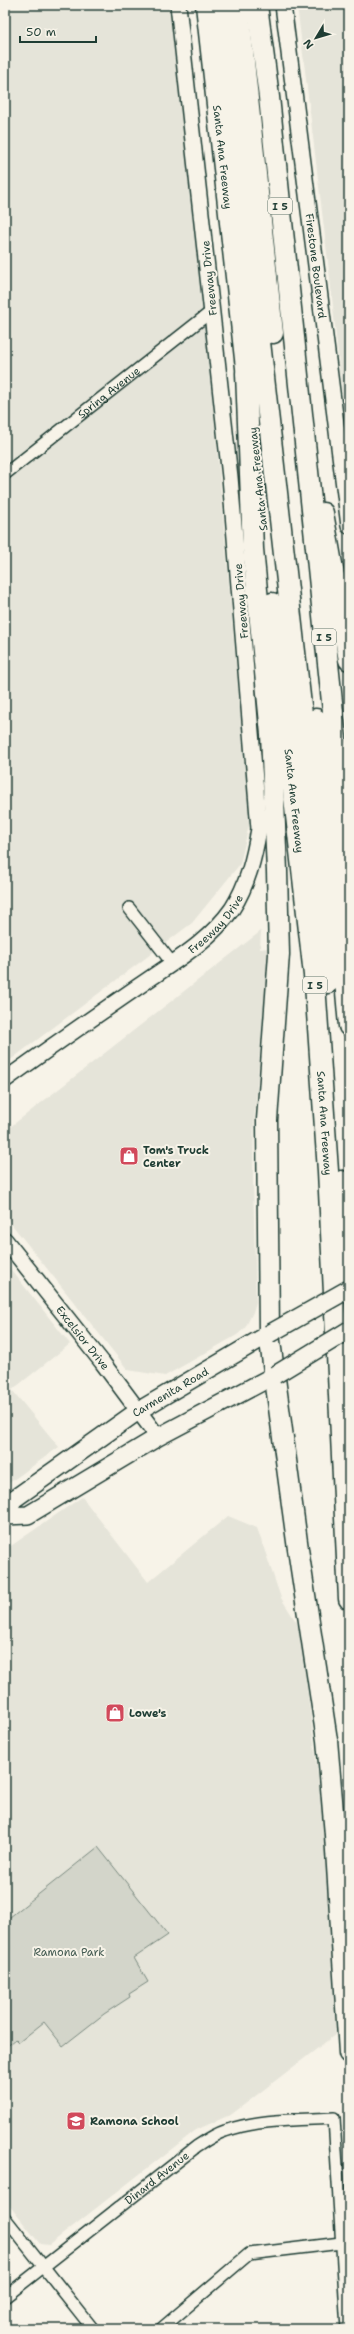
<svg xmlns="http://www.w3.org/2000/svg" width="354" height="2334" font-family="'Shantell Sans',sans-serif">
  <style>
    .built { fill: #e5e4d9 }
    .green { fill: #d3d5ca; stroke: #79897f }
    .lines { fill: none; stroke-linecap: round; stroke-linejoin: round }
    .street-casing { stroke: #1f3d34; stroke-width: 14 }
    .secondary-casing { stroke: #1f3d34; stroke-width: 18 }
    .primary-casing { stroke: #1f3d34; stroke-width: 20 }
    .highway-casing { stroke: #1f3d34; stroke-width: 23 }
    .street { stroke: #f7f3e8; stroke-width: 11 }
    .secondary { stroke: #f7f3e8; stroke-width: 15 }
    .primary { stroke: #f7f3e8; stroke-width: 17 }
    .highway { stroke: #f7f3e8; stroke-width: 20 }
    .primary-bridge-casing { stroke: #1f3d34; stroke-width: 20; stroke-linecap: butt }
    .primary-bridge { stroke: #f7f3e8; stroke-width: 17 }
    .labels { text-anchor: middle; stroke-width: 4; stroke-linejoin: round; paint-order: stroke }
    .shield { fill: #f7f3e8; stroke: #60746a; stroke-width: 1 }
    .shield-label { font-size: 10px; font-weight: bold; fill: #1f3d34 }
    .street-label { font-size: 11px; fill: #1f3d34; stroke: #f7f3e8 }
    .poi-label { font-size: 11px; font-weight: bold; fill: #1f3d34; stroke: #f7f3e8; text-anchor: start }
    .park-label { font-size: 11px; fill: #435b52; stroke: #f7f3e8 }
  </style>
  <rect width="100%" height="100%" fill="#f7f3e8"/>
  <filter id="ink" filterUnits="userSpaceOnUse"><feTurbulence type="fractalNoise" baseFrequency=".025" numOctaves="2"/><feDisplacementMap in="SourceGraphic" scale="8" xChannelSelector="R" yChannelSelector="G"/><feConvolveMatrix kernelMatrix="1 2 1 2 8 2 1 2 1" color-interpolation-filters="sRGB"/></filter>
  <g filter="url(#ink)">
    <g class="built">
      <path d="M5,5H169L209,358L250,821L240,864L192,923L5,1064Z"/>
      <path d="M297,5H349V462L330,278Z"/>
      <path d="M261,931L260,949L269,948L254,1123L253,1181L256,1302L253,1312L245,1328L237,1335L165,1376L128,1370L5,1216V1131Z"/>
      <path d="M5,1262L70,1344L12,1390L59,1447L5,1486Z"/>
      <path d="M82,1497L148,1582L228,1516L257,1528L281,1598L300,1628L326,1842L336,2034L232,2114L196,2130L49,2245L40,2244L5,2200V1550Z"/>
    </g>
    <path class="green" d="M98,1847L168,1935L134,1958L148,1982L129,1994L130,1997L104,2014L63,2046L44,2022L19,2042L16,2039L5,2048V1921Z"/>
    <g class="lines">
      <g class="street-casing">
        <g id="street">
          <path id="s1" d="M5,474L212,311"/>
          <path d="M129,908L172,963"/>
          <path d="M5,2218L93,2329"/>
          <path id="s2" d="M5,2297L196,2147C205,2141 215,2134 225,2131C259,2119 298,2120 334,2118L347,2329"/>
          <path d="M161,2329L249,2254L341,2243"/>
        </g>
      </g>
      <g class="secondary-casing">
        <g id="secondary">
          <path id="s3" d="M283,5L349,526"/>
          <path id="s4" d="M5,1080C49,1048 94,1017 139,986C172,963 209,942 232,909C248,884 254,858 259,829L230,477L178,5"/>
          <path id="s5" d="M5,1240L102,1362L158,1437"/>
        </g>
      </g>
      <g class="primary-casing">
        <g id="primary">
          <path id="s6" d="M5,1514L14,1499L138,1411L269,1334"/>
          <path d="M5,1516L28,1515L158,1437L275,1375"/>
        </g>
      </g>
      <g class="highway-casing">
        <g id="highway">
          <path id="s7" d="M206,5L248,386"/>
          <path d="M222,5L302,714L328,983"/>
          <path d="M238,5L273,333"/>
          <path d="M257,5L269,97L349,865"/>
          <path d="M246,373L253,549L271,734L277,871L279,954L267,1120L269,1334L298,1549L327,1740L335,1835L349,2053"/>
          <path d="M323,513L349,660"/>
          <path id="s8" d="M272,603L315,984L328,1171L349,1599"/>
          <path d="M316,719L339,912L349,1026"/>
          <path d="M342,1181L349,1293"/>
        </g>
      </g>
      <use href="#street" class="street"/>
      <use href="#secondary" class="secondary"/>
      <use href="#primary" class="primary"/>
      <use href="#highway" class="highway"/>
      <g class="primary-bridge-casing">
        <g id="primary-bridge">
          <path d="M269,1334L349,1289"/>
          <path d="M275,1375L349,1330"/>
        </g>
      </g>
      <use href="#primary-bridge" class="primary-bridge"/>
    </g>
  </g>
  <defs>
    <g id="shop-square" transform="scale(1)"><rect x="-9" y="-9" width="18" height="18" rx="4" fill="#d1495b" stroke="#f7f3e8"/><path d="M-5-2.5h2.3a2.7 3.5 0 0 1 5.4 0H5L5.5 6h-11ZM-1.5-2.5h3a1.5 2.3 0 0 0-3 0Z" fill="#fff"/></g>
    <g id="school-square" transform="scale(1)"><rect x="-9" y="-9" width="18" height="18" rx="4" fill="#d1495b" stroke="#f7f3e8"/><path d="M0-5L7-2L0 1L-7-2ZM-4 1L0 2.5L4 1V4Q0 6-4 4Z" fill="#fff"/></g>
  </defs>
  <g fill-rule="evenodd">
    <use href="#shop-square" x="129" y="1156"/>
    <use href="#shop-square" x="115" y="1713"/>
    <use href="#school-square" x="76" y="2121"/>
  </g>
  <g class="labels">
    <g class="shield">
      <rect x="268" y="198" width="24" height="16" rx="3"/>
      <rect x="312" y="629" width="24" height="16" rx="3"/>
      <rect x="303" y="977" width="24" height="16" rx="3"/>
    </g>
    <g class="shield-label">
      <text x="280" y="210">I 5</text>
      <text x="324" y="641">I 5</text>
      <text x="315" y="989">I 5</text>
    </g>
    <g class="street-label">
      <text dy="4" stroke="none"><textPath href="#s7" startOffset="153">Santa Ana Freeway</textPath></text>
      <text dy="4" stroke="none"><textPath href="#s3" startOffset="263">Firestone Boulevard</textPath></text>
      <text transform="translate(209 278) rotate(-96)" y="4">Freeway Drive</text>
      <text dy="4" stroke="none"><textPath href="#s1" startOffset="132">Spring Avenue</textPath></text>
      <text transform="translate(258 479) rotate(-96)" y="4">Santa Ana Freeway</text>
      <text transform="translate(241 601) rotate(-95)" y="4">Freeway Drive</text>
      <text dy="4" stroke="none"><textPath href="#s8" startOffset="199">Santa Ana Freeway</textPath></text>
      <text dy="4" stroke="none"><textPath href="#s4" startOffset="263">Freeway Drive</textPath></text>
      <text dy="4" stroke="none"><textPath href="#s8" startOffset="523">Santa Ana Freeway</textPath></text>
      <text dy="4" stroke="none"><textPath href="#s5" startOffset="125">Excelsior Drive</textPath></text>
      <text dy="4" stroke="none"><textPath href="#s6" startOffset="207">Carmenita Road</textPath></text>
      <text dy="4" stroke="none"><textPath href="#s2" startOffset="193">Dinard Avenue</textPath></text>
    </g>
    <g class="poi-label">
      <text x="143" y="1154">Tom's Truck<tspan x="143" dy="13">Center</tspan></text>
      <text x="129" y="1717">Lowe's</text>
      <text x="90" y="2125">Ramona School</text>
    </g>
    <g class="park-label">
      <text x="69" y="1956">Ramona Park</text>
    </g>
  </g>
  <rect width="354" height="2334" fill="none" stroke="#f7f3e8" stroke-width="20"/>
  <rect x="10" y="10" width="334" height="2314" fill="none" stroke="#1f3d34" stroke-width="1.5" filter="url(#ink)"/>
  <g transform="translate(316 38) rotate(232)" stroke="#f7f3e8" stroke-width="3" paint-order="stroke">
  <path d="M0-3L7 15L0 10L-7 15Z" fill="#1f3d34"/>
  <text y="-6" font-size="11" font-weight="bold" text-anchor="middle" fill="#1f3d34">N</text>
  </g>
  <path d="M20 36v6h76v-6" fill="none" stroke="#1f3d34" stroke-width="2"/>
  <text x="26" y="36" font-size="12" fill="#1f3d34" stroke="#f7f3e8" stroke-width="3" paint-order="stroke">50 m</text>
</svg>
